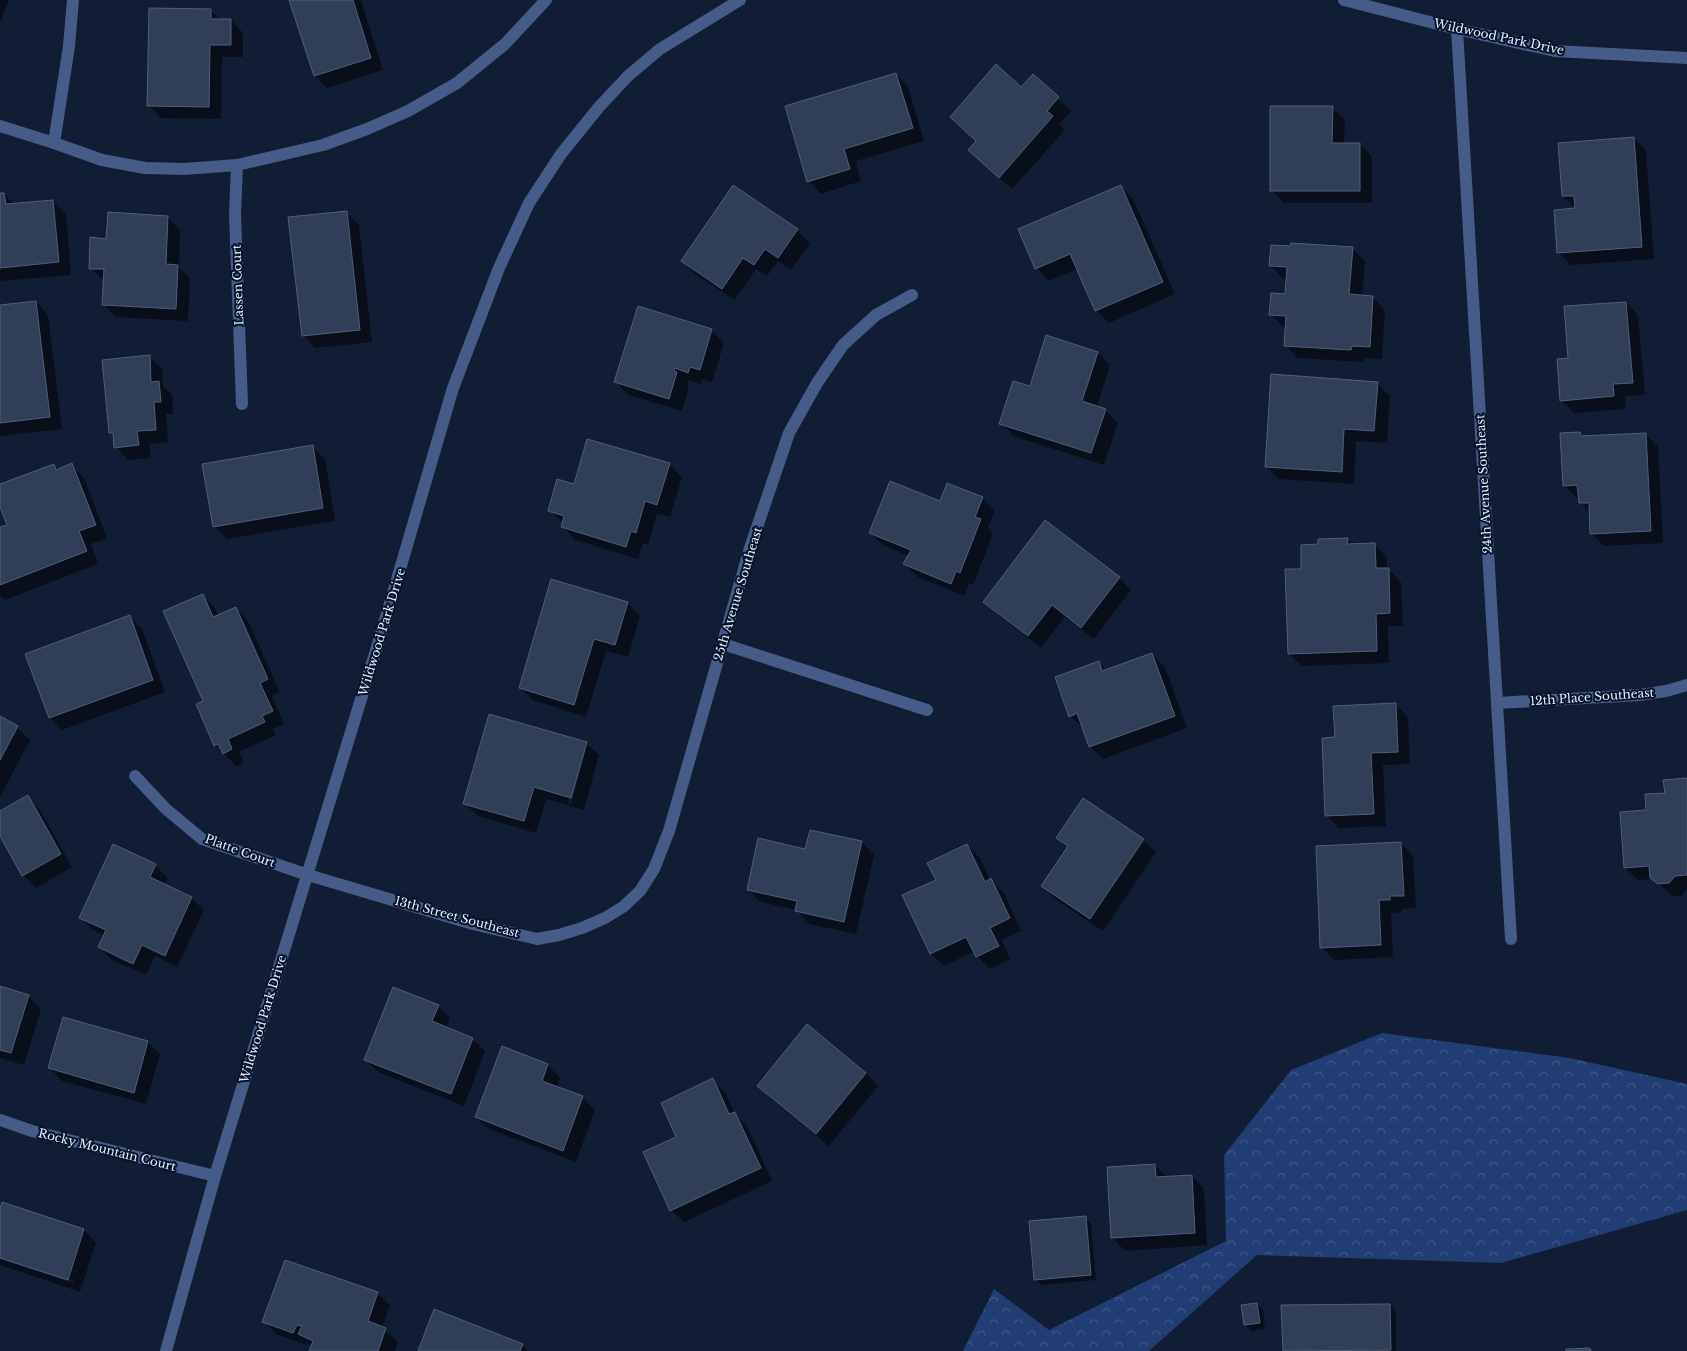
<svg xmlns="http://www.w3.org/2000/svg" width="1687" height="1351" font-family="'Libre Baskerville',serif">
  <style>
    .forest { fill: url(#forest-crowns) }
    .shadow { fill: #0007; fill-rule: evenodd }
    .building { fill: #303e58; stroke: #4f5f7a }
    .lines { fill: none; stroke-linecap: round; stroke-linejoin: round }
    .minor { stroke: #445c87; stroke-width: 12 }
    .labels { text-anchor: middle; stroke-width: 4; stroke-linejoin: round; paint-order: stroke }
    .street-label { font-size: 12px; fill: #e3edfd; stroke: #07132a }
  </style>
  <defs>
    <pattern id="forest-crowns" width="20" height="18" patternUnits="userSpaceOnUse" patternTransform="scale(1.25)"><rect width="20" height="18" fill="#213d73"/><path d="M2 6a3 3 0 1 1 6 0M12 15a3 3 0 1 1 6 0" fill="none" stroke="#415988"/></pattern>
  </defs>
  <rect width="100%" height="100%" fill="#101d34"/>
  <path class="forest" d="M1382,1033L1570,1058L1687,1084V1210L1501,1263L1257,1255L1149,1351H963L994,1289L1049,1330L1226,1241L1224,1155L1291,1070Z"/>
  <g class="shadow">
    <path d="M0,0H9L0,23Z"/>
    <path d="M290,0H361L383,70L327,88L315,76Z"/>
    <path d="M210,10L221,20H231L243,33V57H222L221,119L161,118L148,105Z"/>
    <path d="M896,74L908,87L924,141L856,161L861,181L821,194L809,181Z"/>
    <path d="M1033,76L1071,111L1059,124L1065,130L1012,189L982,162L977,141Z"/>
    <path d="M1332,108L1345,120L1344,144H1360L1372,157V203H1284L1271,190Z"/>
    <path d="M1634,138L1646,151L1654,259L1571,265L1558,252L1577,209L1563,196Z"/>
    <path d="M1121,186L1133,199L1175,294L1109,323L1096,310L1078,269L1049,281L1037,268Z"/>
    <path d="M4,194L14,204L53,201L66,214L71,275L0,281V195Z"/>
    <path d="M346,212L359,225L372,342L315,348L303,335Z"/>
    <path d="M168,217L180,230L179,267L190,279L188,321L116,317L104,305L105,281L90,268L108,240Z"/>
    <path d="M797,230L810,243L791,270L778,261L767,276L756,269L735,300L695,274L683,261Z"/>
    <path d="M1352,248L1365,261L1362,296L1372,297L1385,310L1382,359L1364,358L1363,362L1298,358L1286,346L1287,327H1283L1271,314L1287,295L1288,279H1283L1271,266Z"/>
    <path d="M36,302L48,315L62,429L0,436V306Z"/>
    <path d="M1626,303L1638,315L1645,395L1625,396L1626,409L1574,413L1561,400L1570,359Z"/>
    <path d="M711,330L724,343L712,382L702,379L701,384L688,380L687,383L689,386L682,411L628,395L616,382Z"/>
    <path d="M1047,336L1098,353L1110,365L1097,407L1105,410L1118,423L1104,465L1013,436L1001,423L1031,387Z"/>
    <path d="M149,357L162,369L163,386L172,395L173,414H166L168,442L149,444L151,458L128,460L116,447L114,436L111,433Z"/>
    <path d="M1377,383L1390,396L1387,443L1356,441L1354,484L1278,479L1266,466Z"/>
    <path d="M1580,434L1584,437L1646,434L1658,447L1663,543L1604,546L1591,533L1590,513L1580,502L1579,498H1577L1564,485Z"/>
    <path d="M312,447L325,459L335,521L227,539L214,526Z"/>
    <path d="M669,464L682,477L670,517L657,513L648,545L643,543L638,559L575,540L563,527L564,524L549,510L575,486Z"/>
    <path d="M53,465L58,470L71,465L84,478L107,538L91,544L98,564L5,600L0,596V529L8,526L0,503V486Z"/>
    <path d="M982,498L995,511L988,528L993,533L973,585L969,583L964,596L918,577L905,564L909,556L883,545L870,533L941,503Z"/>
    <path d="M1347,539L1353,545H1374L1387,557V568L1401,582L1403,626H1388L1389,663L1302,666L1289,654L1303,570L1320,545Z"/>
    <path d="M1119,578L1131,590L1094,639L1065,617L1041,648L998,614L985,601Z"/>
    <path d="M202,595L215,608L218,616L236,608L248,621L280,692L272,696L284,724L273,729L276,735L239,752L244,762L236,766L215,745L205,701Z"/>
    <path d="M627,603L640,616L628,657L606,651L586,717L533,700L520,688Z"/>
    <path d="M130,617L142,629L165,692L62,730L50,718Z"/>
    <path d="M1152,654L1165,667L1187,728L1103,759L1090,746L1083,728L1070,716L1098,662L1106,670Z"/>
    <path d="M1396,705L1408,717L1410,764L1383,765L1386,826L1339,828L1327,816L1336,739Z"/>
    <path d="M0,718L17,727L30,740L0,797Z"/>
    <path d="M586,743L599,755L584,810L546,799L536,833L478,816L465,804ZM584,749H586L571,804L568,803Z"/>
    <path d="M1687,779V888L1682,896H1672L1653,879L1638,880L1625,868L1648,811L1666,794Z"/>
    <path d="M28,797L40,810L72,867L36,888L23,875L0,833V812Z"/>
    <path d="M1058,838L1143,840L1156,852L1103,931L1055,899L1043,886L1068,848Z"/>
    <path d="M862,842L874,855L856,934L809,924L797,910L761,902L748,890L806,850Z"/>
    <path d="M1401,843L1413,856L1416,908L1402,909V912L1391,913L1393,957L1334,960L1322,948Z"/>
    <path d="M967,845L980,858L990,880L1004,893L1021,931L1002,940L1010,959L990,969L977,956L975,951L944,966L931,953L937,880Z"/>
    <path d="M155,865L168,878L164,885L191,898L204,910L177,967L155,956L146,975L112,960L99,947L105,935L93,930L80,917Z"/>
    <path d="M0,988L28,996L41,1009L24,1065L0,1058Z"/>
    <path d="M438,1006L450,1018L446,1028L472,1039L485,1051L464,1106L378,1072L365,1060Z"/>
    <path d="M148,1042L160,1054L146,1104L62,1081L50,1068Z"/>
    <path d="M548,1065L560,1078L557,1087L583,1098L595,1110L576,1162L489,1129L476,1117Z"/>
    <path d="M866,1073L878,1086L829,1146L771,1099L759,1086Z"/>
    <path d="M712,1080L725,1092L735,1114L747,1126L772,1181L684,1222L671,1210L678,1138Z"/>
    <path d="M1155,1165L1167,1177L1191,1176L1204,1188L1207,1245L1125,1251L1113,1238Z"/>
    <path d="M0,1212L84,1230L96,1243L80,1292L0,1265ZM0,1256L74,1281L73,1283L0,1259Z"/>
    <path d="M1085,1218L1091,1224L1096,1280L1041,1285L1035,1279Z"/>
    <path d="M377,1293L390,1305L382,1328L398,1342L395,1351H311L312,1347L307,1342L306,1345L276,1334L264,1321Z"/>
    <path d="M1257,1304L1263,1310L1265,1329L1251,1331L1245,1325L1242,1306Z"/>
    <path d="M1390,1305L1396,1311V1351H1284Z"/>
    <path d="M522,1345L528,1351H419Z"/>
  </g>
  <g class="building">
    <path d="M289,0H353L371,58L314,76Z"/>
    <path d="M149,8L211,9V19H231V45H210L209,107L147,106Z"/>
    <path d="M996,64L1021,87L1033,74L1059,97L1047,111L1053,116L999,178L968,150L976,141L950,117Z"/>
    <path d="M896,73L913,128L844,149L850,169L807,182L785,106Z"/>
    <path d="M1270,106H1333L1332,143H1360V191H1270Z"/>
    <path d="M1634,137L1642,247L1557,253L1554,210L1575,208L1574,196H1562L1558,143Z"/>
    <path d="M733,185L798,229L778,258L765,249L754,265L743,258L722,289L681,261Z"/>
    <path d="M1121,185L1163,282L1095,311L1070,254L1035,269L1018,229Z"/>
    <path d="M0,193H4L6,204L53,200L59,262L0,268Z"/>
    <path d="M347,211L360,330L302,336L288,217Z"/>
    <path d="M108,212L168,216L166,264L178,265L176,309L102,305L104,269H89L90,237L106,239Z"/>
    <path d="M1291,243L1353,247L1349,294L1373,296L1370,347L1352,346L1351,350L1284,346L1286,316L1269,315L1271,293L1285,294L1287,267L1269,266L1271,245L1290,246Z"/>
    <path d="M36,301L50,417L0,423V305Z"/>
    <path d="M1626,302L1633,383L1613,384L1614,396L1560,401L1557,359L1568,358L1564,306Z"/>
    <path d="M638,306L712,329L700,370L690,367L688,373L675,368L674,371L677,372L669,399L614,382Z"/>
    <path d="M1046,335L1098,352L1082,401L1106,409L1091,453L999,424L1013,381L1030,386Z"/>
    <path d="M150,355L151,382L159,381L161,402H154L156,430L137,431L139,445L114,448L113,433H109L102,360Z"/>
    <path d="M1271,374L1378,382L1374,431L1344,429L1342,472L1265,467Z"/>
    <path d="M1580,432L1581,436L1646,433L1651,531L1590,534L1589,503H1579L1577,485L1563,486L1560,433Z"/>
    <path d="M587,439L670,463L657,505L645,501L636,533L631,531L626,547L561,527L564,516L548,511L557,479L574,484Z"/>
    <path d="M313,445L323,508L213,527L202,464Z"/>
    <path d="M72,463L96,525L79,531L87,551L0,585V527L7,525L0,507V484L54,464L56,470Z"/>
    <path d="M890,481L940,501L947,483L983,497L975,517L981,519L960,573L956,571L951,584L903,564L911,550L869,533Z"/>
    <path d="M1045,520L1120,577L1081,628L1052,605L1028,636L983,602Z"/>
    <path d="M1348,538L1347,544L1375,543L1376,568H1389L1390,613L1376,614L1377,651L1288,654L1285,569H1301V545L1318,544V539Z"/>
    <path d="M551,579L628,602L615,645L594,639L574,705L519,688Z"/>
    <path d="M203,594L213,617L236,607L268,679L260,683L273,711L262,716L265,722L228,739L232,749L223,754L218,744L214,746L196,704L203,701L163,611Z"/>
    <path d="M130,615L153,680L49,718L25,654Z"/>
    <path d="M1152,653L1175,716L1089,747L1077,713L1069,717L1055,677L1099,661L1102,671Z"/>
    <path d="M1396,703L1398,752L1371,753L1374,814L1325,816L1322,738L1335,737L1333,706Z"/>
    <path d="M489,714L587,742L571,798L534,787L524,821L463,804Z"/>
    <path d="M0,716L18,726L0,760Z"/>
    <path d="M1687,778V875L1675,876L1669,883L1658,884L1650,878L1649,866L1624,868L1620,812L1646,810L1645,794L1665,793L1663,780Z"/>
    <path d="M28,795L61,854L22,876L0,836V811Z"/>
    <path d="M1083,798L1144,839L1090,919L1041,886L1068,846L1056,838Z"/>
    <path d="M810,830L862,841L844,922L795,911L797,901L747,890L758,838L805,849Z"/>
    <path d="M1401,842L1404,896H1390V900H1379L1381,945L1320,948L1316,846Z"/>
    <path d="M113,844L156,864L150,877L192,897L165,956L142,945L133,964L98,947L106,930L79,918Z"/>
    <path d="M967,844L985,882L991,878L1010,918L990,928L999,946L976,957L966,937L930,954L902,895L936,880L927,863Z"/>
    <path d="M0,986L29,995L11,1053L0,1050Z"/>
    <path d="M393,987L439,1005L432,1021L473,1038L451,1094L364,1060Z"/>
    <path d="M63,1017L148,1041L134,1093L48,1068Z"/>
    <path d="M807,1024L866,1073L816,1134L757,1086Z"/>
    <path d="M502,1046L548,1064L542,1081L583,1096L563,1151L475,1117Z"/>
    <path d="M713,1078L729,1114L735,1112L761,1168L670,1211L643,1152L676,1137L661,1103Z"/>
    <path d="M1155,1164L1156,1177L1192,1175L1195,1233L1111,1238L1107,1167Z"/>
    <path d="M2,1202L84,1229L68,1280L0,1258V1208Z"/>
    <path d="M1086,1216L1091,1275L1034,1280L1029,1221Z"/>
    <path d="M285,1260L378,1292L368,1321L386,1328L378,1351H309L313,1341L298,1334L302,1326L297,1325L293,1333L262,1322Z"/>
    <path d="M1257,1303L1260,1323L1244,1325L1241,1305Z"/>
    <path d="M1390,1304L1391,1350L1283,1351L1281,1305Z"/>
    <path d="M434,1309L523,1344L520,1351H418Z"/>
    <path d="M1590,1348L1591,1351H1566V1349Z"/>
  </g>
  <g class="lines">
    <g class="minor">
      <path d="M1344,0L1457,29L1555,51L1687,58"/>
      <path d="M1457,29L1511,939"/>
      <path d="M0,126L54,143L102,160L145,168L184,169L237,165L323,145L367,129L408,111L457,83L505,44L546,0"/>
      <path d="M54,143L69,46L73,0"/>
      <path d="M237,165L235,215L242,404"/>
      <path d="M723,644L927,710"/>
      <path d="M1497,703L1640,695L1666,691L1687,685"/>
      <path d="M135,776L166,809L202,839L308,875L473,924L537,939L559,935L582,928L605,918L623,907L640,891L654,869L669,831L750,548L789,433L817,383L843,345L876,315L912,295"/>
      <path d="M0,1120L32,1131L215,1176"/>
      <path d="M166,1351L215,1176L384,624L453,388L499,268L529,203L561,154L599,107L628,76L660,49L740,0"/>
    </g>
  </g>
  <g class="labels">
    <g class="street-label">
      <text transform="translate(1499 37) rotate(12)" y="4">Wildwood Park Drive</text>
      <text transform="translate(238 285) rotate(-92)" y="4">Lassen Court</text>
      <text transform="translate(1484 484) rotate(-93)" y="4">24th Avenue Southeast</text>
      <text transform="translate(738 594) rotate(-73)" y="4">25th Avenue Southeast</text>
      <text transform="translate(382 632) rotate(-73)" y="4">Wildwood Park Drive</text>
      <text transform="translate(1592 697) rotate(-4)" y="4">12th Place Southeast</text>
      <text transform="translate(240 851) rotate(20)" y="4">Platte Court</text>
      <text transform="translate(457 917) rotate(15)" y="4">13th Street Southeast</text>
      <text transform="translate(263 1019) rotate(-73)" y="4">Wildwood Park Drive</text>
      <text transform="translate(107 1150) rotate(14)" y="4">Rocky Mountain Court</text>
    </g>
  </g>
</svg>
